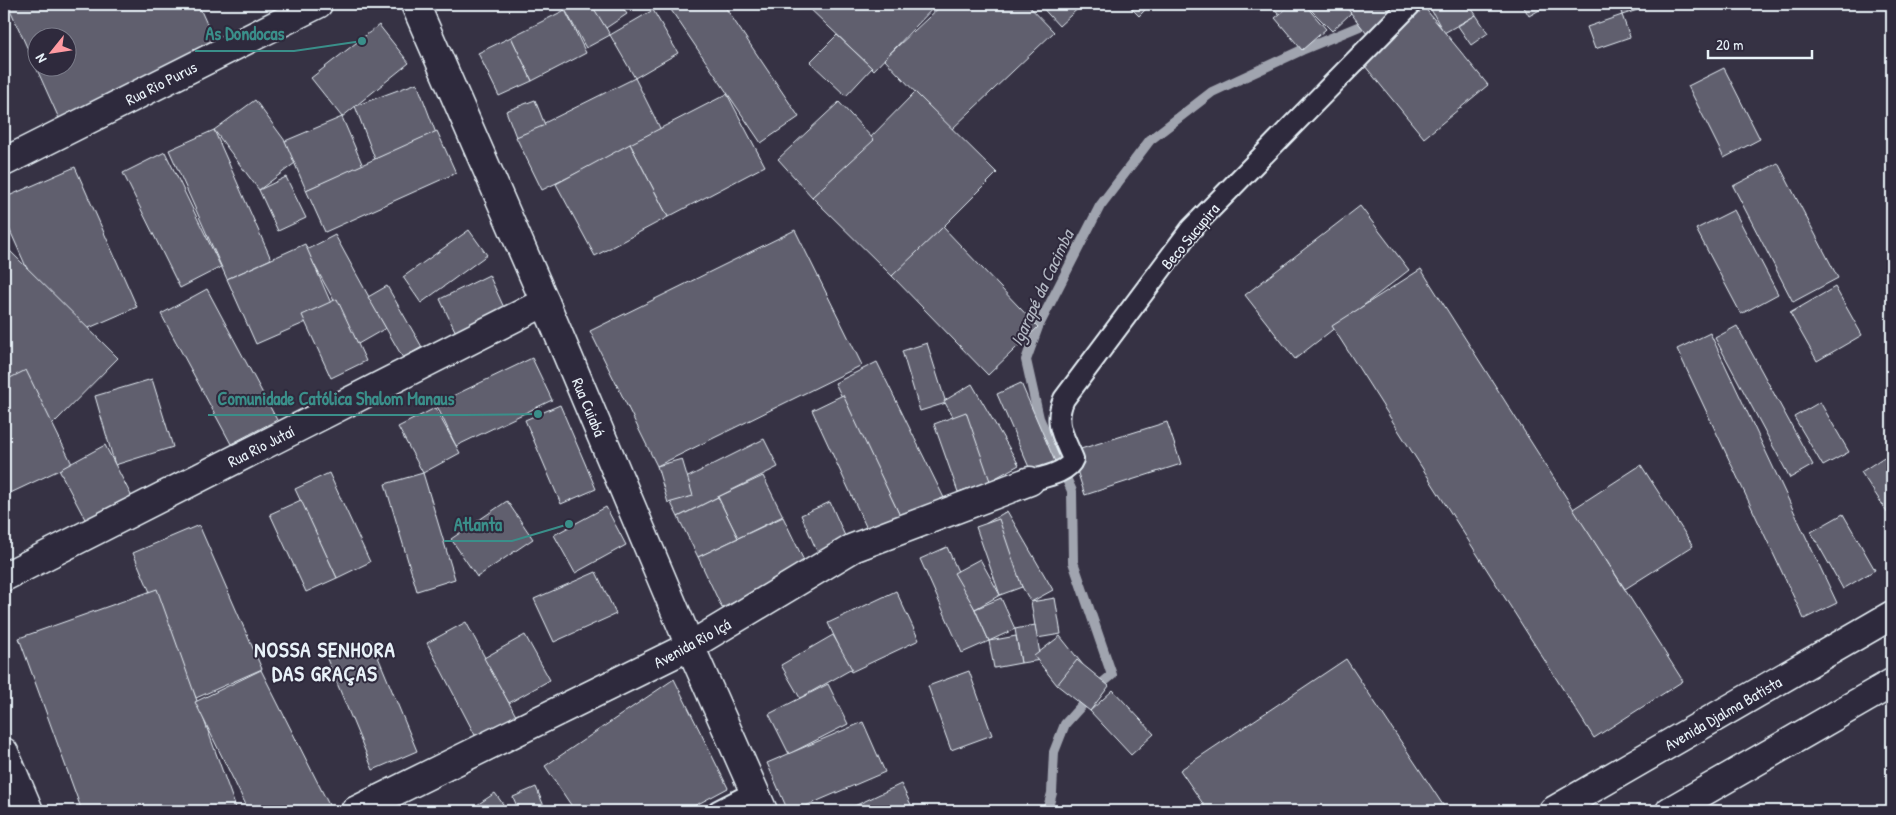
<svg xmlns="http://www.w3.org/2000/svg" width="1896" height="815" font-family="'Patrick Hand',sans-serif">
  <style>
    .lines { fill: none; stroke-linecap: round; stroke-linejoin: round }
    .stream { stroke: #a0a4af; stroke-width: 10 }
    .building { fill: #605e6e; stroke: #e8f1f8; fill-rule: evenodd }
    .lane-casing { stroke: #e8f1f8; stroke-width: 24 }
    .street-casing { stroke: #e8f1f8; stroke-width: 31 }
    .secondary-casing { stroke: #e8f1f8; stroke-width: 31 }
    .lane { stroke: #2f2a3d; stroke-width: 20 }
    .street { stroke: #2f2a3d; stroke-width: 28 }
    .secondary { stroke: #2f2a3d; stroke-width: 28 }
    .labels { text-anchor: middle; stroke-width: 4; stroke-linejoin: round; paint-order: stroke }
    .street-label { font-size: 16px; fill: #e8f1f8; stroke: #2f2a3d }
    .water-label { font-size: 18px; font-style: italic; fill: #b2b7c2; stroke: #2f2a3d }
    .district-label { font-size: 21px; font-weight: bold; letter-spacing: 1px; fill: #e8f1f8; stroke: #2f2a3d }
    .leader { fill: none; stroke: #3a8f8a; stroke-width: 2 }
    .callout-dot { fill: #3a8f8a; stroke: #2f2a3d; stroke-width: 2 }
    .callout-label { font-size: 18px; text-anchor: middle; font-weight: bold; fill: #3a8f8a; stroke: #2f2a3d; stroke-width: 4; stroke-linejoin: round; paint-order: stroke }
  </style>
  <rect width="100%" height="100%" fill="#363244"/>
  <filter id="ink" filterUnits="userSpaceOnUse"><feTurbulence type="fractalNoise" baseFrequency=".02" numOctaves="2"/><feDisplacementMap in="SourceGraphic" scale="10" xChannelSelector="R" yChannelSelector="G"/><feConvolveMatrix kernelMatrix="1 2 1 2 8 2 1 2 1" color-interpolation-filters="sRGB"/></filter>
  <g filter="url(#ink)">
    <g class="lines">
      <path class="stream" d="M1047,811L1052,793L1054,752L1065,724L1100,685L1112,675L1073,562L1072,491L1039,418L1026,360L1038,327L1100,206L1150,140L1212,92L1302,50L1372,21"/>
    </g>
    <g class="building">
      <path d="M11,4H198L219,51L61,123L8,5ZM38,38H68V68H38Z"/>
      <path d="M562,4H593L610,35L586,48Z"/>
      <path d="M591,4H620L627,14L606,28Z"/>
      <path d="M621,4H634L624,8Z"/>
      <path d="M667,4H723L799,117L761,143Z"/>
      <path d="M805,4H937L874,70Z"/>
      <path d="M943,4H1027L1054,32L951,130L884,59Z"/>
      <path d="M1039,4H1083L1059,26Z"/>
      <path d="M1127,4H1151L1139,16Z"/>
      <path d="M1270,4H1292L1280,15Z"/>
      <path d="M1292,4H1304L1326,29L1302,50L1275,18Z"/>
      <path d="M1305,4H1342L1351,13L1332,31Z"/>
      <path d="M1344,4H1393L1401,15L1370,38Z"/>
      <path d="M1428,4H1469L1476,15L1444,33Z"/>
      <path d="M1522,4H1550L1529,16Z"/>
      <path d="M1619,4H1656L1622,15Z"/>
      <path d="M1424,7L1488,85L1424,138L1360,60Z"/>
      <path d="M565,10L586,53L532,81L511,37Z"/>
      <path d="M653,10L678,53L635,78L610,35Z"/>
      <path d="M1476,15L1488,33L1471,45L1458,26Z"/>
      <path d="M1622,15L1630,37L1595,49L1587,27Z"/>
      <path d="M379,25L409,63L342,117L311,78Z"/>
      <path d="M837,35L872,68L846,96L810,62Z"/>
      <path d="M511,37L532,81L499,96L478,53Z"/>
      <path d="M1724,68L1760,139L1724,158L1688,86Z"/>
      <path d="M635,78L662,132L542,190L516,137Z"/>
      <path d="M417,83L437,136L375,159L355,106Z"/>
      <path d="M915,92L997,173L893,277L812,197Z"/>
      <path d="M727,94L765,166L668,217L630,144Z"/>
      <path d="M255,100L299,160L259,190L214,130Z"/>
      <path d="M535,100L545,125L516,137L506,111Z"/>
      <path d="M839,102L874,140L812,197L778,159Z"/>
      <path d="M342,117L363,166L306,190L285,141Z"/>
      <path d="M214,130L271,259L227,279L169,150Z"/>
      <path d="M437,131L456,173L325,232L306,190Z"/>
      <path d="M630,144L668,217L595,256L556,184Z"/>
      <path d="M165,152L221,267L180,288L123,173Z"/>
      <path d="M1778,163L1838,278L1793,302L1733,186Z"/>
      <path d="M75,167L137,307L59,341L4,217V198Z"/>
      <path d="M286,177L306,218L278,231L259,190Z"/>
      <path d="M1360,206L1409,270L1295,359L1245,295Z"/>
      <path d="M1734,210L1778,294L1741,314L1696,229Z"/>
      <path d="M943,227L1038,327L988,375L892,276Z"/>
      <path d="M469,230L487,255L421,303L403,277Z"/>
      <path d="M795,230L862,365L657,466L590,331Z"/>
      <path d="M335,235L386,328L358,344L306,250Z"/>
      <path d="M305,244L334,310L256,344L227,279Z"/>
      <path d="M4,245L118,358L52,425L4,377Z"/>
      <path d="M1421,269L1683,681L1594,738L1332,326Z"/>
      <path d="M489,275L506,312L457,335L440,299Z"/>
      <path d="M387,286L422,347L403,358L368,297Z"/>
      <path d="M1835,287L1862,335L1817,361L1790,313Z"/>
      <path d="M207,289L277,420L231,444L161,314Z"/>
      <path d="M337,299L366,361L331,378L302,315Z"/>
      <path d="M1737,326L1813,465L1790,478L1715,338Z"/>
      <path d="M1710,333L1837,603L1804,619L1677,349Z"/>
      <path d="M927,343L946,403L920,411L902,351Z"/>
      <path d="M532,358L552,400L456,446L436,404Z"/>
      <path d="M877,362L944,498L901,518L835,383Z"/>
      <path d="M26,370L72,464L4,496V381Z"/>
      <path d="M152,379L173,447L115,465L95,396Z"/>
      <path d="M1021,383L1059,471L1035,481L997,394Z"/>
      <path d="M972,384L1019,465L990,481L944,401Z"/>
      <path d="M843,395L901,518L869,533L812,410Z"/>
      <path d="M1820,402L1849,452L1823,466L1794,417Z"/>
      <path d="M560,405L596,489L561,504L525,420Z"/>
      <path d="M435,408L460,453L423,473L398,427Z"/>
      <path d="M966,412L990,481L958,492L934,424Z"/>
      <path d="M1167,422L1181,464L1085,495L1071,452Z"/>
      <path d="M764,439L778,467L678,517L664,489Z"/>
      <path d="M105,445L132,497L86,521L59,470Z"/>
      <path d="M1892,452V519L1861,472Z"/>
      <path d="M682,459L693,496L668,503L657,466Z"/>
      <path d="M1641,465L1693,546L1625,589L1573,509Z"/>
      <path d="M329,473L370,562L337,578L295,489Z"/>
      <path d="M423,473L455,579L417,591L385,484Z"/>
      <path d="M763,476L783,516L738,538L718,497Z"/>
      <path d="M718,497L738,538L698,557L678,517Z"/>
      <path d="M301,500L337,578L306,592L270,514Z"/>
      <path d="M507,501L533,539L477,577L451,539Z"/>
      <path d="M830,502L849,545L820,558L801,515Z"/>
      <path d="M606,507L626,545L575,573L554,535Z"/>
      <path d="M1007,511L1053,590L1031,602L985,524Z"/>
      <path d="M1843,514L1875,570L1843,589L1811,532Z"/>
      <path d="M783,517L807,567L722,608L698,557Z"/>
      <path d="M999,519L1022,587L1000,595L976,527Z"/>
      <path d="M199,525L262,669L196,698L133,553Z"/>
      <path d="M947,547L989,641L962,653L920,559Z"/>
      <path d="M980,559L1000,595L975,609L954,573Z"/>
      <path d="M596,572L616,614L554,642L534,599Z"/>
      <path d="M157,589L196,698L237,811H82L19,638Z"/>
      <path d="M896,591L919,640L851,672L828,623Z"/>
      <path d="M1001,598L1015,629L989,641L975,609Z"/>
      <path d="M1055,598L1061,634L1037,638L1031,602Z"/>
      <path d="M466,622L516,716L476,737L427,643Z"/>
      <path d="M1035,625L1041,660L1021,663L1015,629Z"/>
      <path d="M525,635L550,680L509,703L484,658Z"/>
      <path d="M833,635L852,669L800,698L781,665Z"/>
      <path d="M1016,636L1021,663L994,668L989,641Z"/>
      <path d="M1060,636L1083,665L1057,685L1034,656Z"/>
      <path d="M371,640L417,751L373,770L327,659Z"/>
      <path d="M1346,659L1447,811H1208L1180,770Z"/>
      <path d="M1077,660L1109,686L1090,711L1057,685Z"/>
      <path d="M261,670L332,811H249L195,702Z"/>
      <path d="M969,671L992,735L951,750L928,686Z"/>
      <path d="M674,679L728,788L685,811H575L545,766Z"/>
      <path d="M828,684L848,724L789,754L769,714Z"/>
      <path d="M1113,690L1154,734L1131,755L1090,711Z"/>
      <path d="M863,722L885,772L794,811H788L767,763Z"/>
      <path d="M901,784L914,811H844Z"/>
      <path d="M536,787L546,811H519L513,797Z"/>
      <path d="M495,793L508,811H468Z"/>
      <path d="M1199,806L1203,811H1192Z"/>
    </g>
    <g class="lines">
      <g class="lane-casing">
        <g id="lane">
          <path d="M1030,481C1043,477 1068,473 1073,459C1064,437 1053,423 1064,399L1191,229L1411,4"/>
          <path d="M718,811L755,792"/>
        </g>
      </g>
      <g class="street-casing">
        <g id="street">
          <path d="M415,4L545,302L690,646L763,811"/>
          <path d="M4,162L318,4"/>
          <path d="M4,577L545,302"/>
          <path d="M355,811L690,646L853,548L1030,481"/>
        </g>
      </g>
      <g class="secondary-casing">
        <g id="secondary">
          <path d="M4,752L29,811"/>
          <path d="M1553,811L1892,615"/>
          <path d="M1670,811L1892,683"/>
        </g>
      </g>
      <use href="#lane" class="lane"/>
      <use href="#street" class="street"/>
      <use href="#secondary" class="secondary"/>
    </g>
  </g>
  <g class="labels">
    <g class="street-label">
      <text transform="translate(161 83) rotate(-27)" y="6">Rua Rio Purus</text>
      <text transform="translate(1190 236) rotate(-50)" y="6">Beco Sucupira</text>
      <text transform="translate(589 407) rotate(67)" y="6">Rua Cuiabá</text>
      <text transform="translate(261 446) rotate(-27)" y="6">Rua Rio Jutaí</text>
      <text transform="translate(692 643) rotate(-29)" y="6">Avenida Rio Içá</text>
      <text transform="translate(1723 713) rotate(-30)" y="6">Avenida Djalma Batista</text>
    </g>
    <g class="water-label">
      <text transform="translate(1042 288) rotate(-65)" y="6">Igarapé da Cacimba</text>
    </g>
    <g class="district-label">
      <text x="325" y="657">NOSSA SENHORA<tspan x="325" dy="24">DAS GRAÇAS</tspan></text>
    </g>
  </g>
  <path class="leader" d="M362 41L294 51H195M538 414L465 415H208M569 524L512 541H444"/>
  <g class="callout-dot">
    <circle cx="362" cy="41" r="5"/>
    <circle cx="538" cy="414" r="5"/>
    <circle cx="569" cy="524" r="5"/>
  </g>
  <g class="callout-label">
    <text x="245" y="40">As Dondocas</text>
    <text x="336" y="405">Comunidade Católica Shalom Manaus</text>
    <text x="478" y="531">Atlanta</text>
  </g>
  <rect width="1896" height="815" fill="none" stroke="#2f2a3d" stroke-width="20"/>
  <rect x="10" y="10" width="1876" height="795" fill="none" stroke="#e8f1f8" stroke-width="2" filter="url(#ink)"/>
  <g transform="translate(52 52) rotate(240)"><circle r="24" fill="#2f2a3d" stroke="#797a88"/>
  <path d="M0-4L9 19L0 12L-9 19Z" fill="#ff9aa2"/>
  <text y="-8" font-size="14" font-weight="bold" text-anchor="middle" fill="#e8f1f8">N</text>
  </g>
  <path d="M1708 50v8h104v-8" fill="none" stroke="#e8f1f8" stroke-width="2.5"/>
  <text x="1716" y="50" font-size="15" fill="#e8f1f8" stroke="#2f2a3d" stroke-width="4" paint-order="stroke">20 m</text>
</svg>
